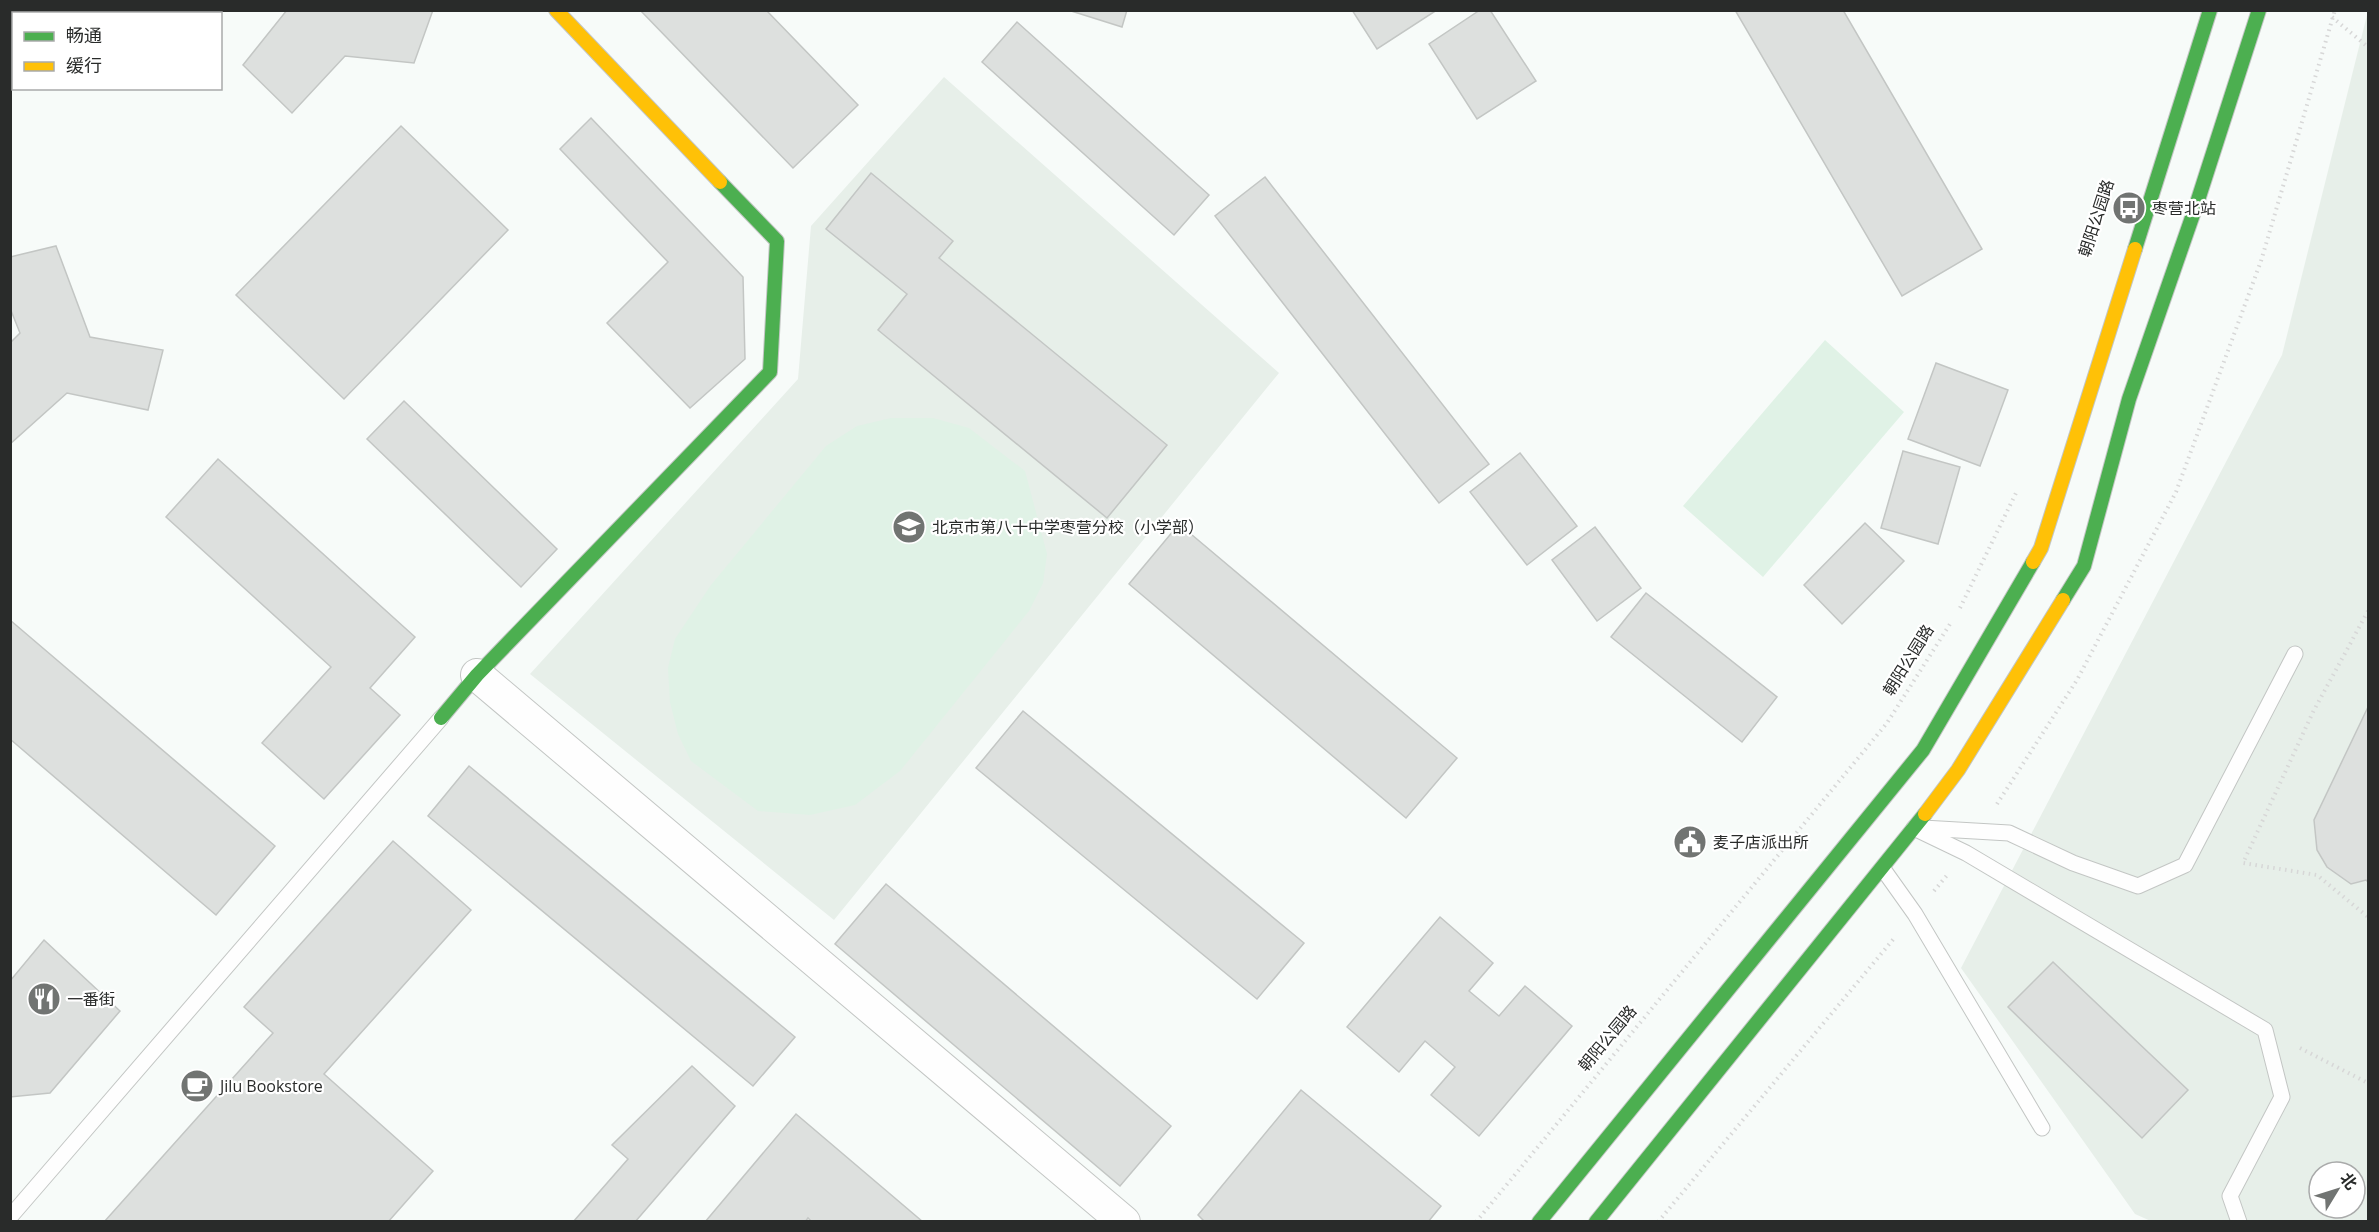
<svg xmlns="http://www.w3.org/2000/svg" width="2379" height="1232" font-family="'Open Sans','Noto Sans SC',sans-serif">
  <style>
    .built { fill: #e7efe9; fill-rule: evenodd }
    .green { fill: #e0f2e6 }
    .building { fill: #dde0de; stroke: #c3c6c4; stroke-width: 1.5 }
    .lines { fill: none; stroke-linecap: round; stroke-linejoin: round }
    .lane-casing { stroke: #c3c6c4; stroke-width: 17 }
    .street-casing { stroke: #c3c6c4; stroke-width: 34 }
    .fast-casing { stroke: #c3c6c4; stroke-width: 16 }
    .slow-casing { stroke: #c3c6c4; stroke-width: 16 }
    .path { stroke: #d7d7d7; stroke-width: 4; stroke-dasharray: 1.5 4.5; stroke-linecap: butt }
    .lane { stroke: #fefefe; stroke-width: 15 }
    .street { stroke: #fefefe; stroke-width: 32 }
    .fast { stroke: #4caf50; stroke-width: 14 }
    .slow { stroke: #ffc107; stroke-width: 14 }
    .labels { text-anchor: middle; stroke-width: 4.5; stroke-linejoin: round; paint-order: stroke }
    .poi-label { font-size: 16px; fill: #292b2a; stroke: #fff; text-anchor: start }
    .street-label { font-size: 16px; fill: #292b2a; stroke: #fff }
  </style>
  <rect width="100%" height="100%" fill="#f7fbf9"/>
  <g class="built">
    <path d="M2368,11V1221L2153,1222L2135,1214L1961,968L2282,355ZM2319,1172H2355V1208H2319Z"/>
    <path d="M944,77L1279,373L834,920L530,674L798,379L811,226Z"/>
  </g>
  <g class="green">
    <path d="M1825,340L1904,412L1763,577L1683,506Z"/>
    <path d="M891,418H933L969,428L1025,471L1047,554L1043,583L1029,611L900,771L855,805L810,815L758,811L691,761L678,734L670,702L668,668L675,639L711,585L826,446L857,426Z"/>
  </g>
  <g class="building">
    <path d="M125,10H169L166,14H128Z"/>
    <path d="M287,10H433L414,63L345,56L292,113L243,65Z"/>
    <path d="M640,10H766L858,105L793,168Z"/>
    <path d="M1068,10H1127L1122,27Z"/>
    <path d="M1352,10H1437L1377,49Z"/>
    <path d="M1480,10H1490L1536,81L1477,119L1429,44Z"/>
    <path d="M1735,10H1843L1982,249L1902,296Z"/>
    <path d="M1017,22L1209,195L1174,235L982,62Z"/>
    <path d="M591,118L743,277L745,359L690,408L607,323L668,262L560,149Z"/>
    <path d="M401,126L508,230L344,399L236,295Z"/>
    <path d="M871,173L953,241L939,258L1167,445L1107,518L878,330L907,294L826,229Z"/>
    <path d="M1265,177L1489,464L1439,503L1215,216Z"/>
    <path d="M56,246L90,337L163,350L148,410L67,393L10,444V343L20,333L10,308V257Z"/>
    <path d="M1936,363L2008,390L1980,466L1908,439Z"/>
    <path d="M404,401L557,549L521,587L367,439Z"/>
    <path d="M1903,451L1960,467L1938,544L1881,528Z"/>
    <path d="M1520,453L1577,526L1527,565L1470,492Z"/>
    <path d="M218,459L415,637L370,688L400,715L324,799L262,743L331,667L166,517Z"/>
    <path d="M1865,523L1904,561L1842,624L1804,585Z"/>
    <path d="M1179,524L1457,758L1406,818L1129,584Z"/>
    <path d="M1595,527L1641,588L1597,621L1552,560Z"/>
    <path d="M1646,593L1777,697L1742,742L1611,637Z"/>
    <path d="M10,620L275,846L216,915L10,739Z"/>
    <path d="M2368,707V882L2366,880L2351,884L2327,867L2317,850L2314,820Z"/>
    <path d="M1023,711L1304,943L1257,999L976,768Z"/>
    <path d="M469,766L795,1037L753,1086L428,816Z"/>
    <path d="M393,841L471,910L324,1074L433,1171L388,1222H104L273,1033L244,1007Z"/>
    <path d="M886,884L1171,1126L1120,1186L835,944Z"/>
    <path d="M1440,917L1493,963L1469,991L1499,1016L1525,986L1572,1026L1479,1136L1431,1095L1455,1067L1425,1041L1399,1072L1347,1027Z"/>
    <path d="M44,940L120,1011L50,1093L10,1097V981Z"/>
    <path d="M2053,962L2188,1090L2142,1138L2008,1007Z"/>
    <path d="M692,1066L735,1106L635,1222H573L628,1159L612,1145Z"/>
    <path d="M1301,1090L1441,1206L1428,1222H1205L1198,1215Z"/>
    <path d="M796,1114L923,1222H812L808,1218L805,1222H705Z"/>
  </g>
  <g class="lines">
    <g class="lane-casing">
      <g id="lane">
        <path d="M1914,828L1966,853L2265,1030L2282,1097L2230,1196L2239,1222"/>
        <path d="M1923,828L2009,833L2073,863L2138,886L2185,865L2295,654"/>
        <path d="M1883,869L1915,914L2042,1128"/>
        <path d="M10,1217L441,718"/>
      </g>
    </g>
    <g class="street-casing">
      <path id="street" d="M477,675L1124,1222"/>
    </g>
    <g class="fast-casing">
      <g id="fast">
        <path d="M2135,249L2210,10"/>
        <path d="M2063,600L2084,566L2129,399L2197,203L2259,10"/>
        <path d="M441,718L477,675L770,372L777,241L720,182"/>
        <path d="M1539,1222L1923,750L2033,562"/>
        <path d="M1596,1222L1925,814"/>
      </g>
    </g>
    <g class="slow-casing">
      <g id="slow">
        <path d="M556,10L720,182"/>
        <path d="M2033,562L2041,548L2135,249"/>
        <path d="M1925,814L1958,770L2063,600"/>
      </g>
    </g>
    <g class="path">
      <path d="M2332,17L2368,47"/>
      <path d="M1960,608L2016,493"/>
      <path d="M2368,611L2313,712L2243,863L2317,875L2368,917"/>
      <path d="M1997,804L2077,680L2176,492L2261,261L2335,10"/>
      <path d="M1934,891L1948,874"/>
      <path d="M2300,1048L2368,1083"/>
      <path d="M1476,1222L1887,723L1950,624"/>
      <path d="M1658,1222L1896,936"/>
    </g>
    <use href="#lane" class="lane"/>
    <use href="#street" class="street"/>
    <use href="#fast" class="fast"/>
    <use href="#slow" class="slow"/>
  </g>
  <defs>
    <g id="bus-disc" transform="scale(1.725)"><circle r="9.5" fill="#717472" stroke="#fff"/><path d="M-5-6H5V4H4V6H2V4H-2V6H-4V4H-5ZM-3.5-4V0h7V-4ZM-3.5 1.2v1.5H-2V1.2ZM2 1.2v1.5H3.5V1.2Z" fill="#fff"/></g>
    <g id="school-disc" transform="scale(1.725)"><circle r="9.5" fill="#717472" stroke="#fff"/><path d="M0-5L7-2L0 1L-7-2ZM-4 1L0 2.5L4 1V4Q0 6-4 4Z" fill="#fff"/></g>
    <g id="civic-disc" transform="scale(1.725)"><circle r="9.5" fill="#717472" stroke="#fff"/><path d="M-.6-6.5H3V-4.5H.6V-3L4-1V1h2V6H-6V1h2V-1L-.6-3ZM-1.2 2.5V6h2.4V2.5Z" fill="#fff"/></g>
    <g id="restaurant-disc" transform="scale(1.725)"><circle r="9.5" fill="#717472" stroke="#fff"/><path d="M-5-6h1v4h1v-4h1v4h1v-4h1v5L-1.5 .5V6h-2V.5L-5-1ZM5-6V6H3V1.5H1.5Q1.5-4 5-6Z" fill="#fff"/></g>
    <g id="cafe-disc" transform="scale(1.725)"><circle r="9.5" fill="#717472" stroke="#fff"/><path d="M-5.5-4.5H6V0H3Q3 3.5 0 3.5H-2.5Q-5.5 3.5-5.5 0ZM3-3.2v2h1.7v-2ZM-6 4.5H4V6H-6Z" fill="#fff"/></g>
  </defs>
  <g fill-rule="evenodd">
    <use href="#bus-disc" x="2129" y="208"/>
    <use href="#school-disc" x="909" y="527"/>
    <use href="#civic-disc" x="1690" y="842"/>
    <use href="#restaurant-disc" x="44" y="999"/>
    <use href="#cafe-disc" x="197" y="1086"/>
  </g>
  <g class="labels">
    <g class="poi-label">
      <text x="2152" y="214">枣营北站</text>
      <text x="932" y="533">北京市第八十中学枣营分校（小学部）</text>
      <text x="1713" y="848">麦子店派出所</text>
      <text x="67" y="1005">一番街</text>
      <text x="220" y="1092">Jilu Bookstore</text>
    </g>
    <g class="street-label">
      <text transform="translate(2096 218) rotate(-72)" y="6">朝阳公园路</text>
      <text transform="translate(1908 660) rotate(-58)" y="6">朝阳公园路</text>
      <text transform="translate(1607 1038) rotate(-50)" y="6">朝阳公园路</text>
    </g>
  </g>
  <rect width="2379" height="1232" fill="none" stroke="#292b2a" stroke-width="24"/>
  <rect x="12" y="12" width="210" height="78" fill="#ffffff" stroke="#a9aaaa" stroke-width="1.5"/>
  <rect x="24" y="32" width="30" height="9" fill="#4caf50" stroke="#a9aaaa" stroke-width="1.5"/>
  <text x="66" y="42" font-size="18" fill="#292b2a">畅通</text>
  <rect x="24" y="62" width="30" height="9" fill="#ffc107" stroke="#a9aaaa" stroke-width="1.5"/>
  <text x="66" y="72" font-size="18" fill="#292b2a">缓行</text>
  <g transform="translate(2337 1190) rotate(52)"><circle r="28" fill="#ffffff" stroke="#a9aaaa" stroke-width="1.5"/>
  <path d="M0-4.5L10 22L0 15L-10 22Z" fill="#717472"/>
  <text y="-9" font-size="16" font-weight="bold" text-anchor="middle" fill="#292b2a">北</text>
  </g>
</svg>
